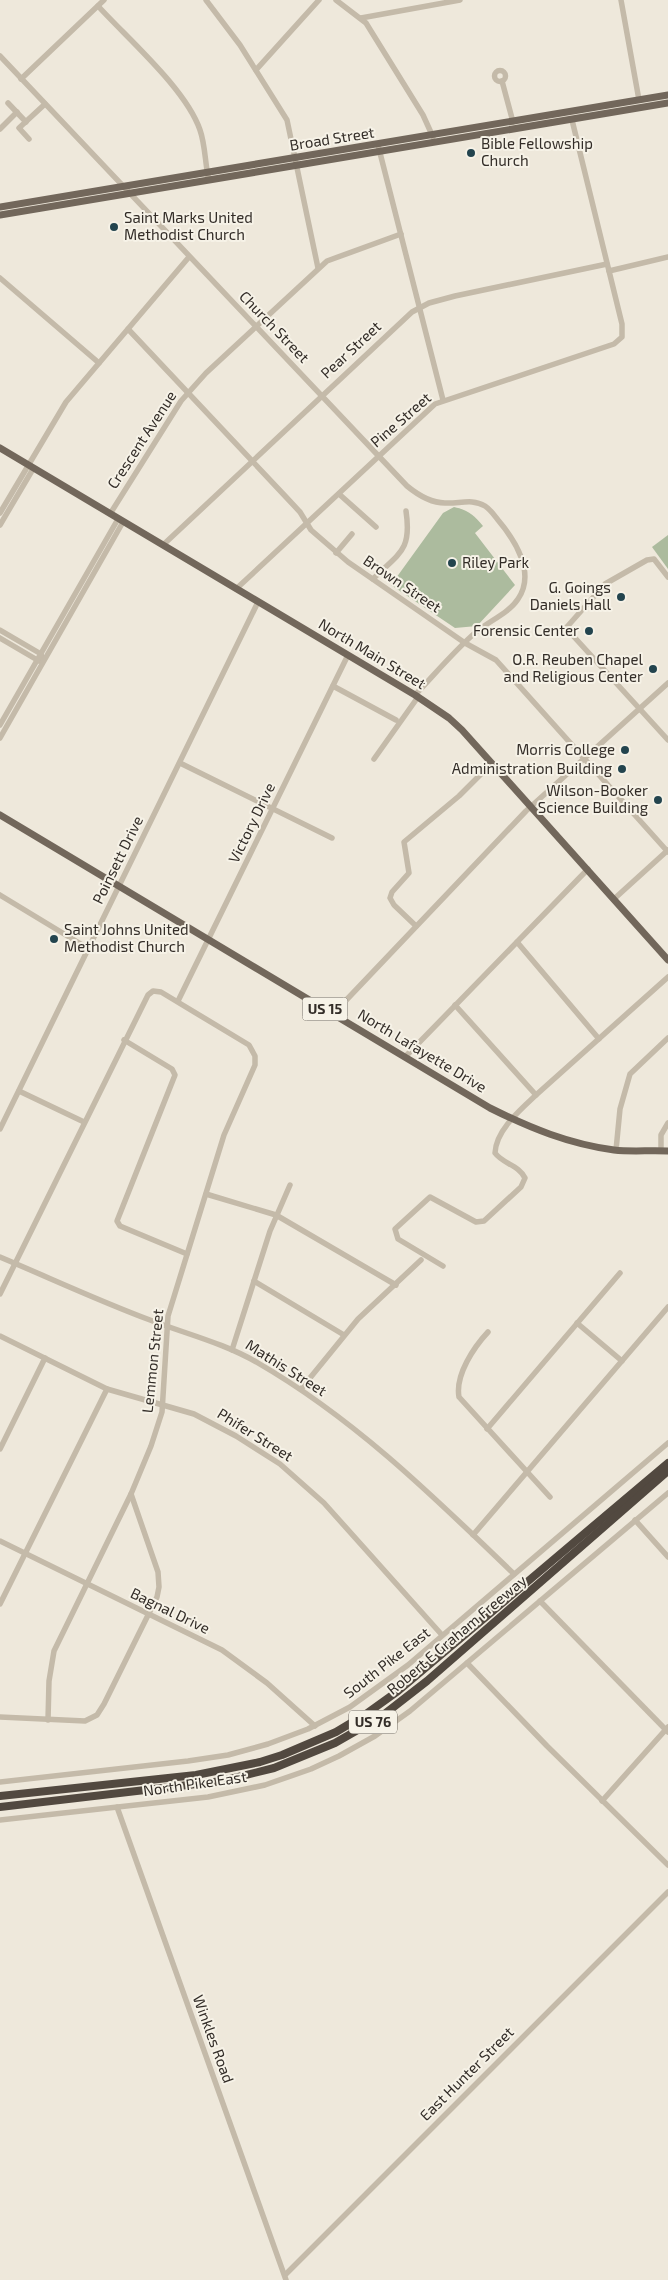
<svg xmlns="http://www.w3.org/2000/svg" width="668" height="2280" font-family="'Exo 2',sans-serif">
  <style>
    .pitch { fill: #acbb9e }
    .lines { fill: none; stroke-linecap: round; stroke-linejoin: round }
    .minor { stroke: #c4baa9; stroke-width: 5.5 }
    .major { stroke: #72675b; stroke-width: 7 }
    .highway { stroke: #524940; stroke-width: 8 }
    .poi-dot { fill: #23444e; stroke: #f6f2e7; stroke-width: 2 }
    .labels { text-anchor: middle; stroke-width: 4; stroke-linejoin: round; paint-order: stroke }
    .shield { fill: #f6f2e7; stroke: #6e6861; stroke-width: 1 }
    .shield-label { font-size: 14px; font-weight: bold; fill: #332d28 }
    .street-label { font-size: 15px; fill: #332d28; stroke: #f6f2e7 }
    .poi-label { font-size: 15px; fill: #332d28; stroke: #f6f2e7; text-anchor: end }
  </style>
  <rect width="100%" height="100%" fill="#eee8db"/>
  <g class="pitch">
    <path d="M454,507C468,510 474,515 483,526L475,533L515,585L477,626L455,628L391,585L443,513Z"/>
    <path d="M668,535V569L652,547Z"/>
  </g>
  <g class="lines">
    <g class="minor">
      <path d="M206,0L240,45L287,120L318,268"/>
      <path d="M336,0L366,23L423,115L433,137"/>
      <path d="M621,0L639,100"/>
      <path d="M98,6C128,39 186,89 200,130C205,144 205,161 208,176"/>
      <path d="M361,18L460,0"/>
      <path d="M0,56L407,486C418,495 431,503 445,503C459,504 472,498 485,506C491,510 494,515 498,520C515,540 536,573 518,599C509,613 489,621 476,632C454,651 435,674 415,695"/>
      <path d="M256,70L319,0"/>
      <circle cx="500" cy="76" r="5.5"/>
      <path d="M21,79L104,0"/>
      <path d="M502,81L513,122"/>
      <path d="M8,103L26,122"/>
      <path d="M0,129L17,112"/>
      <path d="M29,139L19,128L45,104"/>
      <path d="M378,145L443,400"/>
      <path d="M609,271L668,257"/>
      <path d="M0,278L99,363"/>
      <path d="M128,329L286,497L300,512L311,530L348,562L465,643L496,660L668,852"/>
      <path d="M339,494L376,527"/>
      <path d="M0,513L66,402L189,257"/>
      <path d="M110,514L181,401L206,373L327,261L401,234"/>
      <path d="M0,525L33,469"/>
      <path d="M163,545L412,312L429,303L455,296L607,264"/>
      <path d="M336,553L352,534"/>
      <path d="M668,577L654,559L647,560L605,584L566,628L668,740"/>
      <path d="M373,579C399,553 412,551 406,511"/>
      <path d="M236,589L435,404L614,344L622,337V324L572,120"/>
      <path d="M0,630L41,654L42,658"/>
      <path d="M0,638L39,661"/>
      <path d="M333,686L396,720"/>
      <path d="M0,725L118,519"/>
      <path d="M0,738L123,522"/>
      <path d="M374,759L418,697"/>
      <path d="M180,763L332,838"/>
      <path d="M0,895L89,949"/>
      <path d="M614,899L668,850"/>
      <path d="M416,926L394,905L390,898L392,892L409,873L404,842L459,796L492,763"/>
      <path d="M517,942L599,1039"/>
      <path d="M178,1001L348,655"/>
      <path d="M455,1005L536,1095"/>
      <path d="M333,1014L526,811L668,683"/>
      <path d="M124,1040L172,1069L175,1075L117,1221L120,1226L187,1254"/>
      <path d="M405,1057L588,869"/>
      <path d="M19,1091L84,1122"/>
      <path d="M0,1129L258,602"/>
      <path d="M616,1150L620,1109L630,1074L668,1038"/>
      <path d="M661,1151V1135L668,1123"/>
      <path d="M206,1194L276,1215L396,1285"/>
      <path d="M0,1257C50,1278 99,1301 150,1320C186,1334 224,1343 258,1363C355,1419 434,1497 514,1574"/>
      <path d="M443,1266L398,1239L395,1229L430,1197L476,1222L484,1221L521,1187L525,1178C519,1165 503,1164 495,1153C496,1130 521,1109 536,1095L668,977"/>
      <path d="M254,1281L344,1335"/>
      <path d="M0,1294L148,995L153,991L161,992L249,1045L255,1056V1065L224,1135L168,1316L162,1412L151,1446L131,1494L158,1572L159,1587L157,1597L104,1704L97,1715L85,1721L0,1717"/>
      <path d="M577,1323L622,1361"/>
      <path d="M488,1332C474,1347 455,1375 459,1397L550,1497"/>
      <path d="M0,1336L107,1389L194,1414L236,1436L280,1464L324,1503L442,1635"/>
      <path d="M232,1350L270,1231L290,1185"/>
      <path d="M301,1389L358,1319L421,1260"/>
      <path d="M487,1429L620,1273"/>
      <path d="M0,1449L45,1358"/>
      <path d="M635,1520L668,1557"/>
      <path d="M473,1535L668,1307"/>
      <path d="M0,1541L222,1650L267,1683L315,1726"/>
      <path d="M540,1601L668,1732"/>
      <path d="M0,1604L107,1389"/>
      <path d="M467,1663L547,1746L668,1865"/>
      <path d="M48,1720L49,1681L54,1651L131,1494"/>
      <path d="M0,1782L188,1761L228,1755L268,1744L308,1729L350,1707L408,1665L668,1443"/>
      <path d="M602,1801L668,1727"/>
      <path d="M117,1807L286,2280"/>
      <path d="M0,1820L208,1797L265,1785L311,1769L339,1756L375,1736L410,1711L668,1493"/>
      <path d="M285,2275L668,1892"/>
    </g>
    <g class="major">
      <path d="M0,207L668,95"/>
      <path d="M0,215L668,103"/>
      <path d="M0,448L415,695L449,718L462,730L668,960"/>
      <path d="M0,815L490,1108C530,1128 569,1144 614,1150C632,1152 650,1150 668,1151"/>
    </g>
    <g class="highway">
      <path d="M0,1796L196,1775L260,1762L282,1755L336,1732L366,1714L398,1691L668,1463"/>
      <path d="M0,1807L222,1781L274,1768L335,1743L382,1716L427,1681L668,1471"/>
    </g>
  </g>
  <g class="poi-dot">
    <circle cx="471" cy="153" r="5"/>
    <circle cx="114" cy="227" r="5"/>
    <circle cx="452" cy="563" r="5"/>
    <circle cx="621" cy="597" r="5"/>
    <circle cx="589" cy="631" r="5"/>
    <circle cx="653" cy="669" r="5"/>
    <circle cx="625" cy="750" r="5"/>
    <circle cx="622" cy="769" r="5"/>
    <circle cx="658" cy="800" r="5"/>
    <circle cx="54" cy="939" r="5"/>
  </g>
  <g class="labels">
    <g class="shield">
      <rect x="302.5" y="997.5" width="45" height="23" rx="4"/>
      <rect x="349" y="1710.5" width="48" height="23" rx="4"/>
    </g>
    <g class="shield-label">
      <text x="325" y="1014">US 15</text>
      <text x="373" y="1727">US 76</text>
    </g>
    <g class="street-label">
      <text transform="translate(332 139) rotate(-9)" y="5">Broad Street</text>
      <text transform="translate(274 327) rotate(46)" y="5">Church Street</text>
      <text transform="translate(351 350) rotate(-43)" y="5">Pear Street</text>
      <text transform="translate(401 420) rotate(-41)" y="5">Pine Street</text>
      <text transform="translate(142 440) rotate(-57)" y="5">Crescent Avenue</text>
      <text transform="translate(402 584) rotate(34)" y="5">Brown Street</text>
      <text transform="translate(372 654) rotate(31)" y="5">North Main Street</text>
      <text transform="translate(252 823) rotate(-64)" y="5">Victory Drive</text>
      <text transform="translate(118 860) rotate(-64)" y="5">Poinsett Drive</text>
      <text transform="translate(422 1051) rotate(31)" y="5">North Lafayette Drive</text>
      <text transform="translate(153 1361) rotate(-84)" y="5">Lemmon Street</text>
      <text transform="translate(286 1368) rotate(32)" y="5">Mathis Street</text>
      <text transform="translate(255 1435) rotate(32)" y="5">Phifer Street</text>
      <text transform="translate(170 1611) rotate(26)" y="5">Bagnal Drive</text>
      <text transform="translate(457 1635) rotate(-40)" y="5">Robert E Graham Freeway</text>
      <text transform="translate(387 1663) rotate(-38)" y="5">South Pike East</text>
      <text transform="translate(195 1784) rotate(-8)" y="5">North Pike East</text>
      <text transform="translate(213 2039) rotate(70)" y="5">Winkles Road</text>
      <text transform="translate(467 2074) rotate(-45)" y="5">East Hunter Street</text>
    </g>
    <g class="poi-label">
      <text x="481" y="149" text-anchor="start">Bible Fellowship<tspan x="481" dy="17">Church</tspan></text>
      <text x="124" y="223" text-anchor="start">Saint Marks United<tspan x="124" dy="17">Methodist Church</tspan></text>
      <text x="462" y="568" text-anchor="start">Riley Park</text>
      <text x="611" y="593">G. Goings<tspan x="611" dy="17">Daniels Hall</tspan></text>
      <text x="579" y="636">Forensic Center</text>
      <text x="643" y="665">O.R. Reuben Chapel<tspan x="643" dy="17">and Religious Center</tspan></text>
      <text x="615" y="755">Morris College</text>
      <text x="612" y="774">Administration Building</text>
      <text x="648" y="796">Wilson-Booker<tspan x="648" dy="17">Science Building</tspan></text>
      <text x="64" y="935" text-anchor="start">Saint Johns United<tspan x="64" dy="17">Methodist Church</tspan></text>
    </g>
  </g>
</svg>
